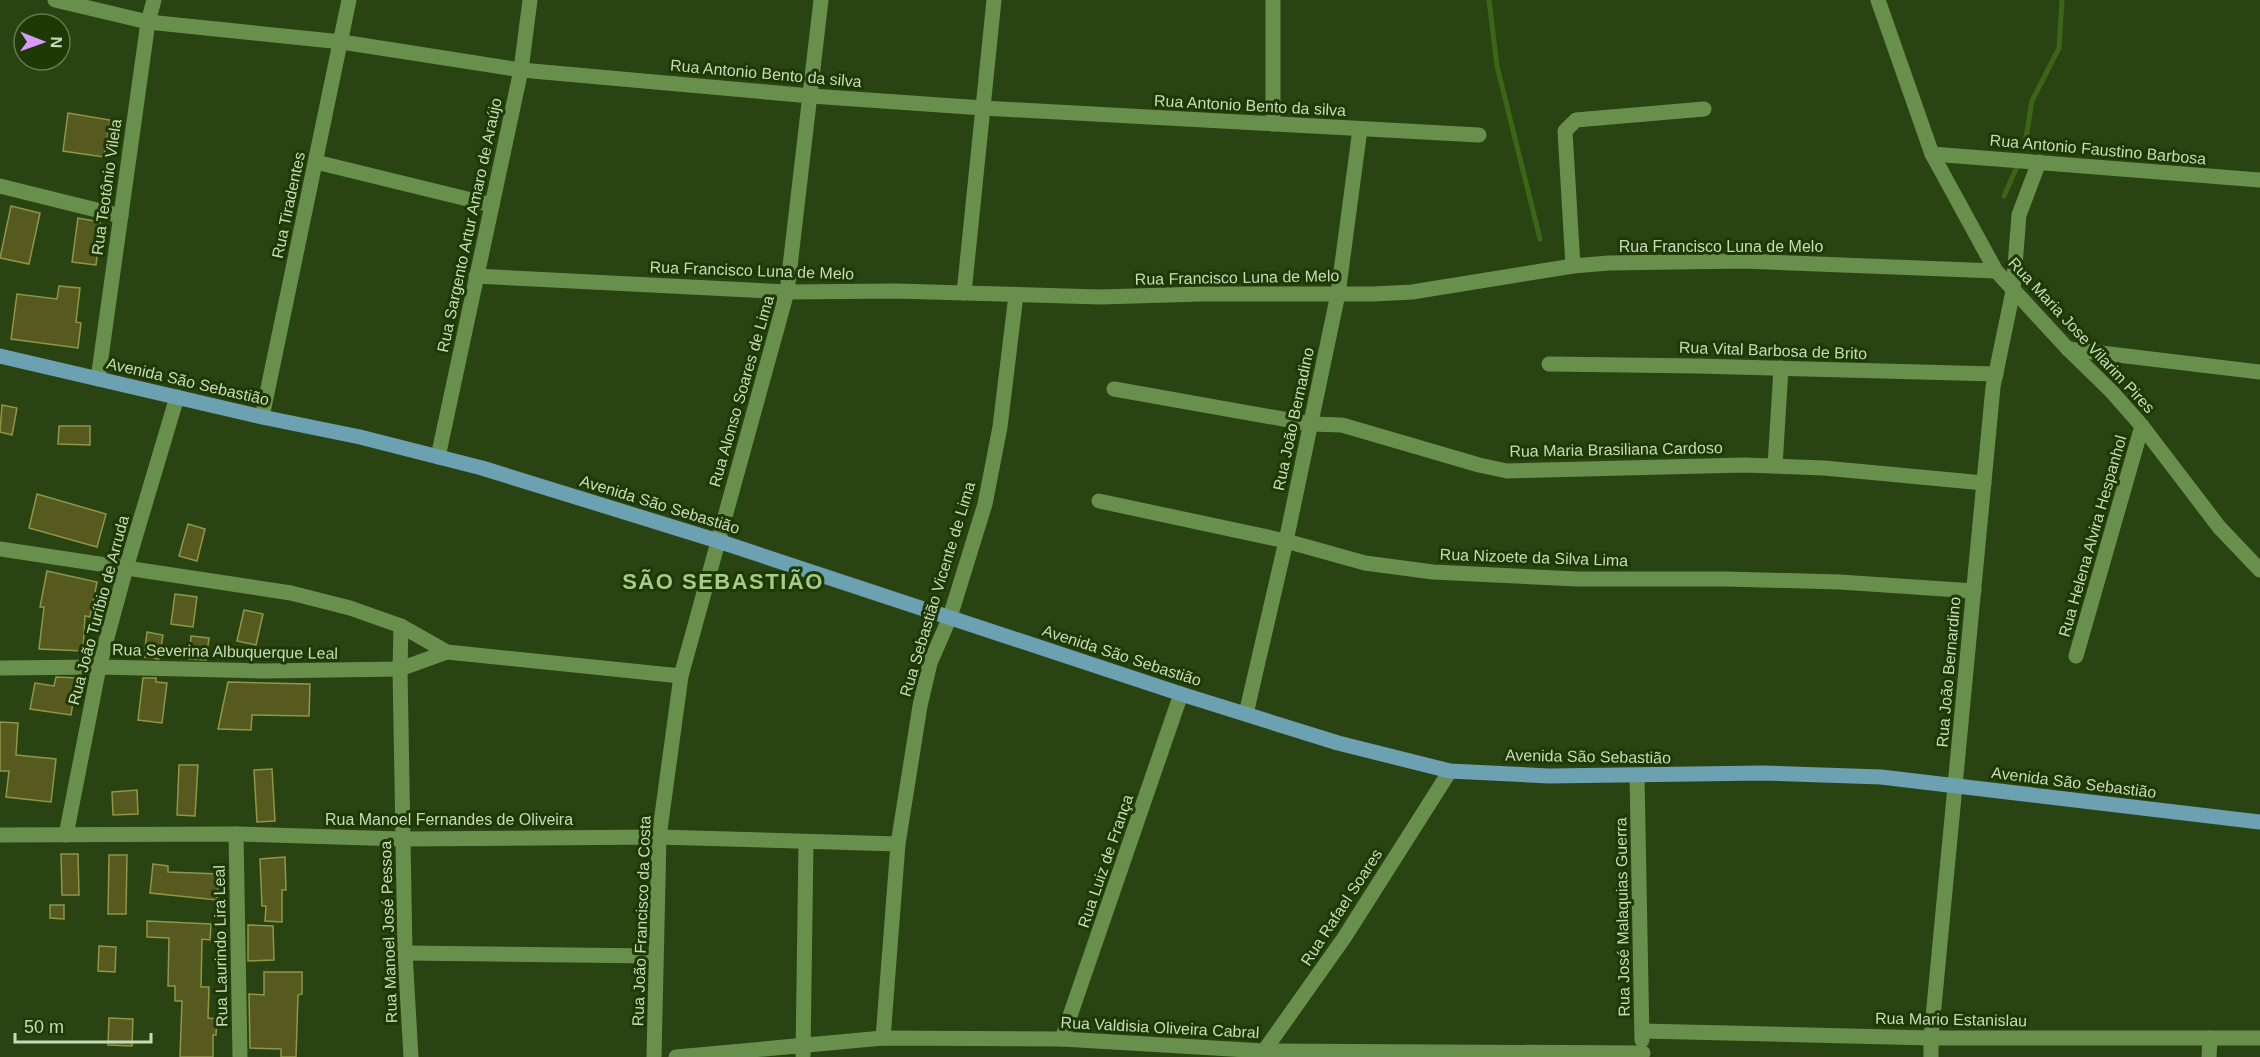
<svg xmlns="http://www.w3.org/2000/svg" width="2260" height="1057" font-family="Arial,sans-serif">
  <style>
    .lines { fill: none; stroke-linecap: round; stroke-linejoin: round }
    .stream { stroke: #3d6518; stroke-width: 5 }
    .building { fill: #565a1e; stroke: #8f9647; stroke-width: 1.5 }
    .minor { stroke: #698f4d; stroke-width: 15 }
    .major { stroke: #6ca1b2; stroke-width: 15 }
    .labels { text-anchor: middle; stroke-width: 6; stroke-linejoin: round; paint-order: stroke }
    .street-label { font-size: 16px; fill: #c6dbb9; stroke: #1f3905 }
    .district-label { font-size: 22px; font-weight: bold; letter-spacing: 1.5px; fill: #a4cd88; stroke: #1f3905 }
  </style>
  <rect width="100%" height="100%" fill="#294412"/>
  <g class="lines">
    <g class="stream">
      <path d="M1489,0L1497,66L1540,239"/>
      <path d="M2025,144L2032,101L2059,48L2062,0"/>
      <path d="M2004,196L2019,162"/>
    </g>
  </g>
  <g class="building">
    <path d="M68,113L110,120L104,157L63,151Z"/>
    <path d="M11,206L40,213L29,264L0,258Z"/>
    <path d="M78,218L100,222L95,248L98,249L96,265L72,262Z"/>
    <path d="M59,286L80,288L76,322L81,323L78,348L11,339L17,294L57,299Z"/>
    <path d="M2,405L17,408L12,435L0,432Z"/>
    <path d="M59,426H90V445L58,444Z"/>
    <path d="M37,494L106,514L97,547L29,528Z"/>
    <path d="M188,524L205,529L197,561L179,556Z"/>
    <path d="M47,571L97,582L90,617L85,616L83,651L39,649L44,607H40Z"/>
    <path d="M175,594L197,597L193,627L171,624Z"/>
    <path d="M244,610L263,614L256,645L237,641Z"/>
    <path d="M147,632L163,635L159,659L144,657Z"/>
    <path d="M191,636L209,638L206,660L189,659Z"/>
    <path d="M56,677L77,678L71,715L30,709L35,683L54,686Z"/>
    <path d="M143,678H156V682L167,683L162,723L138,720Z"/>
    <path d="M228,682L310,684L309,716L252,715L251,730L218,729Z"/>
    <path d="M0,722L18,723L16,755L56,759L51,802L6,797L9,771H0Z"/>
    <path d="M179,765H198L195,816L177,815Z"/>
    <path d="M272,769L275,821L257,822L254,770Z"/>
    <path d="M137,790L138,814L113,815L112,792Z"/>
    <path d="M61,854H78L79,895H62Z"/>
    <path d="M109,855H127L126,914H108Z"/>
    <path d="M285,857L286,890H282V922L265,921L266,906H262L260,859Z"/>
    <path d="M153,864L168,866V872L219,874L217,900L150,893Z"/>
    <path d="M50,905H64V919L50,918Z"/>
    <path d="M147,921L211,924L210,940L202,939L201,987H209L208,1018L217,1019L216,1035H213V1057H180L182,1001H175V986H168L169,938L147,937Z"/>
    <path d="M248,925L273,926L274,960L248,961Z"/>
    <path d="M99,946L116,947L115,972L98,971Z"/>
    <path d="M264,972H302V994L298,995L296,1057H281V1049L250,1048L249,994L264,995Z"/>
    <path d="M109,1018L133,1019L132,1046L108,1045Z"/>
  </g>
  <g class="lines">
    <g class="minor">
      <path d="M55,0L148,22L342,42L521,70L811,96L983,108L1479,135"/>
      <path d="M1273,0V124"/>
      <path d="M1878,0L1932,154L1996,271L2068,349L2112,392L2142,426L2219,527L2260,570"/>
      <path d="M1932,154L2260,180"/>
      <path d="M316,162L492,205"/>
      <path d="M0,186L121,216"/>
      <path d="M1573,266L1565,131L1576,120L1704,109"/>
      <path d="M476,276L787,292L896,291L1100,297L1202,294H1373L1412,292L1573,266L1609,263L1743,261L1996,271"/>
      <path d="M964,293L994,0"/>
      <path d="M2068,349L2260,372"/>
      <path d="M1549,364L1698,366L1996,374"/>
      <path d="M98,379L148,22L154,0"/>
      <path d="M1114,389L1311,424L1342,425L1479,465L1507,471L1745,465L1824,468L1984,483"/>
      <path d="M262,417L349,0"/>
      <path d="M438,457L521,70L530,0"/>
      <path d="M1775,466L1781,368"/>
      <path d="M1099,501L1286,541L1365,563L1433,572L1578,579H1726L1840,582L1974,591"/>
      <path d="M0,549L291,593L350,608L401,626L447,652L681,676"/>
      <path d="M401,626L400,669L405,953L411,1057"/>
      <path d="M2076,656L2142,426"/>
      <path d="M0,668L99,667L263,671L400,669L447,652"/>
      <path d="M1246,714L1286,541L1338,294L1360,129"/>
      <path d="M1637,776L1642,1040"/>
      <path d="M236,834L240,1057"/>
      <path d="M0,835L236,834L402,839L659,837L898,844"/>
      <path d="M66,835L99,667L126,568L177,397"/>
      <path d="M405,953L655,956"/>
      <path d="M1642,1031L1931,1038H2260"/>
      <path d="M883,1038L898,844L920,706L930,663L950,617L985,504L1000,427L1016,295"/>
      <path d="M1062,1039L1181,694"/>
      <path d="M1259,1054L1264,1051L1344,938L1450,771"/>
      <path d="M803,1055L806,842"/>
      <path d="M654,1057L659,837L681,676L787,292L821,0"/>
      <path d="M676,1057L883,1038L1062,1039L1264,1051L1643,1053"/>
      <path d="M1931,1057V1038L1993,387L2013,291L2019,215L2039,162"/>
      <path d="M2209,1057L2210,1038"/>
    </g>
    <path class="major" d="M0,356L262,417L360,437L482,468L718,541L1181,694L1338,743L1450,771L1549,776L1763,773L1881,777L2260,822"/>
  </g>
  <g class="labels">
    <g class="street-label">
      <text transform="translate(766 73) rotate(5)" y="6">Rua Antonio Bento da silva</text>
      <text transform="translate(1250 105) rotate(3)" y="6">Rua Antonio Bento da silva</text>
      <text transform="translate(2098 149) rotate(5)" y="6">Rua Antonio Faustino Barbosa</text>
      <text transform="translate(106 187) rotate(-82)" y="6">Rua Teotônio Vilela</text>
      <text transform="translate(288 205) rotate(-78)" y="6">Rua Tiradentes</text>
      <text transform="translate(469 225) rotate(-78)" y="6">Rua Sargento Artur Amaro de Araújo</text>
      <text x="1721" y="252">Rua Francisco Luna de Melo</text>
      <text transform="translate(752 270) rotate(2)" y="6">Rua Francisco Luna de Melo</text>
      <text transform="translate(1237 277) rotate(-1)" y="6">Rua Francisco Luna de Melo</text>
      <text transform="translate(2082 335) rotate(47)" y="6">Rua Maria Jose Vilarim Pires</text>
      <text transform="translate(1773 350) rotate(2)" y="6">Rua Vital Barbosa de Brito</text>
      <text transform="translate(188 381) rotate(13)" y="6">Avenida São Sebastião</text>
      <text transform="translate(741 391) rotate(-74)" y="6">Rua Alonso Soares de Lima</text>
      <text transform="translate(1293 419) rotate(-78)" y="6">Rua João Bernadino</text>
      <text transform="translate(1616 449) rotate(-1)" y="6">Rua Maria Brasiliana Cardoso</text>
      <text transform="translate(660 504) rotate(17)" y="6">Avenida São Sebastião</text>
      <text transform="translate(2092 536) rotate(-74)" y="6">Rua Helena Alvira Hespanhol</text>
      <text transform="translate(1534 557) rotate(2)" y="6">Rua Nizoete da Silva Lima</text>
      <text transform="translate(937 589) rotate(-73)" y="6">Rua Sebastião Vicente de Lima</text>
      <text transform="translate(98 610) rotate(-75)" y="6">Rua João Turíbio de Arruda</text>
      <text transform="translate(225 651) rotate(1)" y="6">Rua Severina Albuquerque Leal</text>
      <text transform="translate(1122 655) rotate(18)" y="6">Avenida São Sebastião</text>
      <text transform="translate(1948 672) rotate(-85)" y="6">Rua João Bernardino</text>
      <text transform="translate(1588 756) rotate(1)" y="6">Avenida São Sebastião</text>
      <text transform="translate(2074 782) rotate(7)" y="6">Avenida São Sebastião</text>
      <text x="449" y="825">Rua Manoel Fernandes de Oliveira</text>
      <text transform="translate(1105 861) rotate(-71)" y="6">Rua Luiz de França</text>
      <text transform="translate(1341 907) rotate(-57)" y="6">Rua Rafael Soares</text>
      <text transform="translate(1622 917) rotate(-91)" y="6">Rua José Malaquias Guerra</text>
      <text transform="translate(641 921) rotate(-88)" y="6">Rua João Francisco da Costa</text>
      <text transform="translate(388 932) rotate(-92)" y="6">Rua Manoel José Pessoa</text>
      <text transform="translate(220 946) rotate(-91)" y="6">Rua Laurindo Lira Leal</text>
      <text transform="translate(1951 1019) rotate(1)" y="6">Rua Mario Estanislau</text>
      <text transform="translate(1160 1027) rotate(3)" y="6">Rua Valdisia Oliveira Cabral</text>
    </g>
    <g class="district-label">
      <text x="723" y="589">SÃO SEBASTIÃO</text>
    </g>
  </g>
  <g transform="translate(42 42) rotate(91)"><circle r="28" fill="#1f3905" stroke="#627a4d" stroke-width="1.5"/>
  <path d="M0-4.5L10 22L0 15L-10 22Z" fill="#d79bf9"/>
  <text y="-9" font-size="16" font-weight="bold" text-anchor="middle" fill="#c6dbb9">N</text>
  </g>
  <path d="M15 1033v9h136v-9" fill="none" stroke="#c6dbb9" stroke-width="3"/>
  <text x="24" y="1033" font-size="18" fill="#c6dbb9" stroke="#1f3905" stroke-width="4.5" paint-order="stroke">50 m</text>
</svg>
